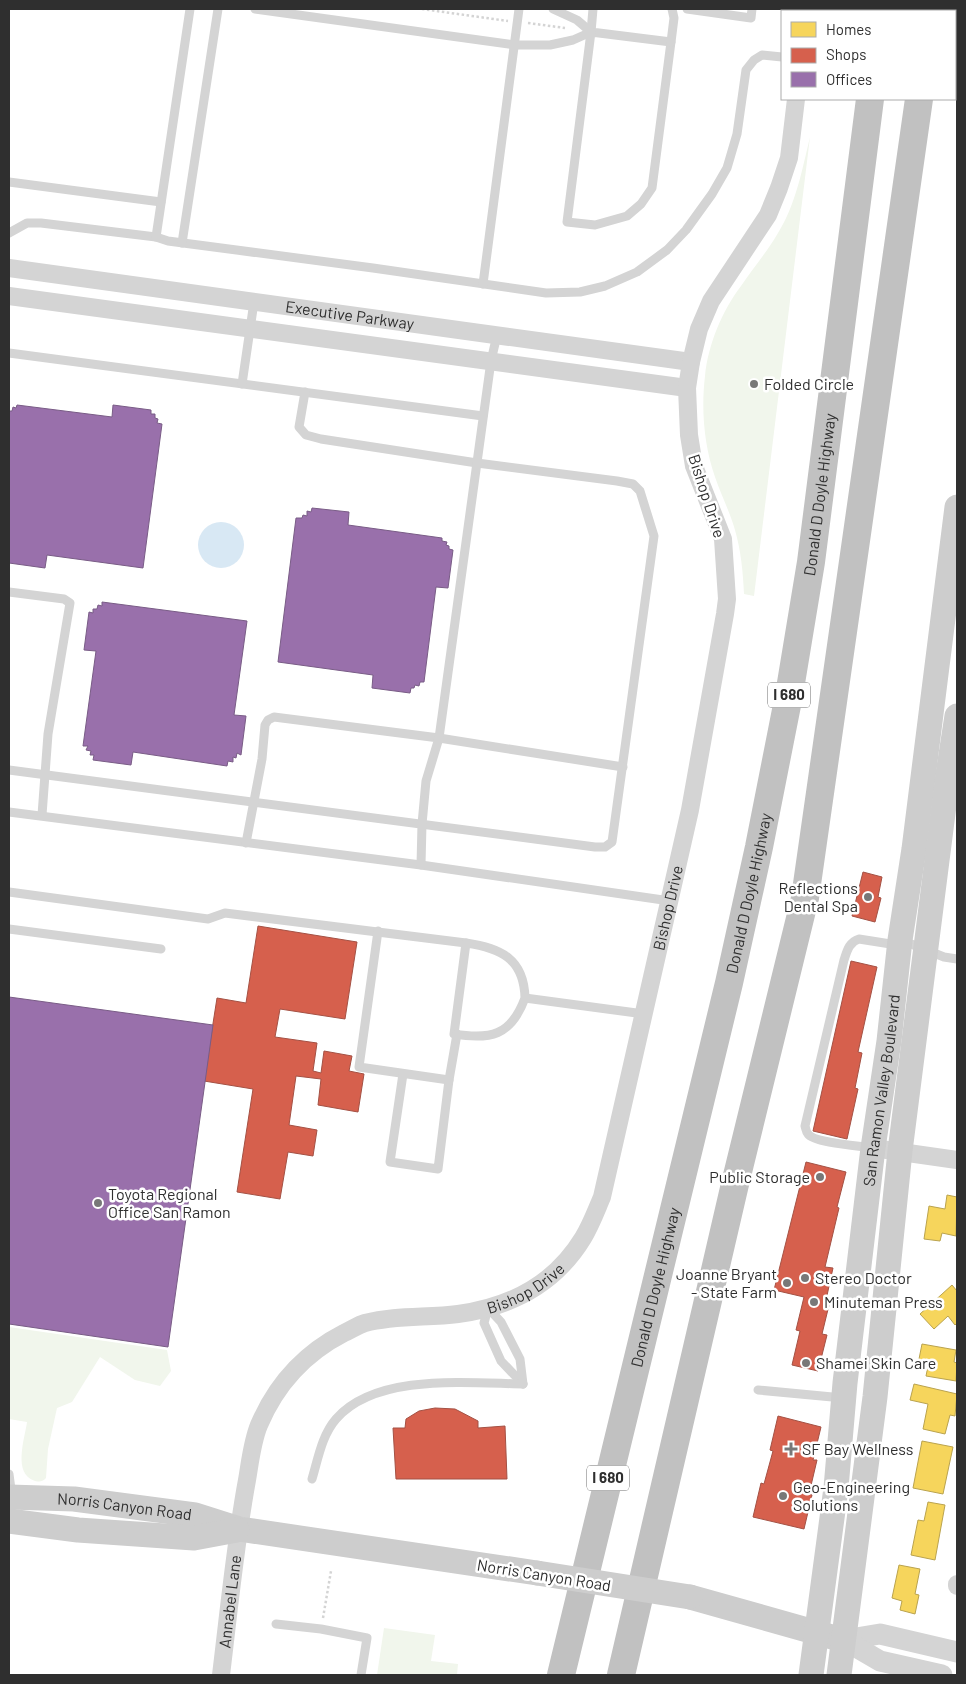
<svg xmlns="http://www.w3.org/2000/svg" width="966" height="1684" font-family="Barlow,sans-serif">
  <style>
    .green { fill: #f1f6ec }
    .water { fill: #d8e8f4 }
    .homes { fill: #f6d55c; stroke: #baa34e }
    .shops { fill: #d6604d; stroke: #a45144 }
    .offices { fill: #9970ab; stroke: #795c86 }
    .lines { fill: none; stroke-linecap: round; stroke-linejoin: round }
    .path { stroke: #d4d4d4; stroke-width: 2.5; stroke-dasharray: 2.5 2.5; stroke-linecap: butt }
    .service { stroke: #d4d4d4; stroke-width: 9 }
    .minor { stroke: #d4d4d4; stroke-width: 18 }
    .tertiary { stroke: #d4d4d4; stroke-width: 21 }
    .secondary { stroke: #cdcdcd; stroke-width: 25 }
    .motorway { stroke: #c1c1c1; stroke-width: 28 }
    .secondary-bridge { stroke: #cdcdcd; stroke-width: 25 }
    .poi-dot { fill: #787878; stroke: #fff; stroke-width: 2 }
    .labels { text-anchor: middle; stroke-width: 5; stroke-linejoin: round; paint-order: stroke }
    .shield { fill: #fff; stroke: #6d6d6d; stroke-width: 1 }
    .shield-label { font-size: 15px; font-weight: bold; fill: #2f2f2f }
    .street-label { font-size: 16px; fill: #2f2f2f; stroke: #fff }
    .poi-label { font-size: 16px; fill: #2f2f2f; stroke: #fff; text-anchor: start }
  </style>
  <rect width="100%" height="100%" fill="#fff"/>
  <g class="green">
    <path d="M810,137L754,596L744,594C743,572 741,551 735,530C730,512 721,495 715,477C704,445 701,410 705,376C708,345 722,311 741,286C753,268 767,252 778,233C796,204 802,170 810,137Z"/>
    <path d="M9,1327L167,1350L171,1371L160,1386L135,1380L100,1357L72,1402L57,1408L48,1449L46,1478C42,1482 40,1482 35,1481C12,1474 25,1438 27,1422L9,1419Z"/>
    <path d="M384,1628L435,1635L431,1661L458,1664L457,1675H377Z"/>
  </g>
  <circle class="water" cx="221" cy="545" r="23"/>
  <g class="homes">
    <path d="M947,1195L957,1197L956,1236L942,1233L940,1241L924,1239L929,1206L945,1209Z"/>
    <path d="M952,1285L957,1291V1323L955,1325L948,1316L934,1329L920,1314Z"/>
    <path d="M922,1344L956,1350L954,1362L957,1363L956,1381L926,1376L928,1366L918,1364Z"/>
    <path d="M914,1384L957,1394L955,1416L950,1415L945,1434L923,1429L928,1404L910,1400Z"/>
    <path d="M922,1441L953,1447L943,1494L913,1488Z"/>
    <path d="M928,1502L945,1505L935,1560L911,1555L918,1520L924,1521Z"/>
    <path d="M899,1565L920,1569L915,1594L919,1595L915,1614L900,1610L902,1601L892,1598Z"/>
  </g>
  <g class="shops">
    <path d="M863,872L882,877L878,897L881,898L875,922L852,916Z"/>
    <path d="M258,926L357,942L345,1019L280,1009L275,1037L317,1043L313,1071L321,1073L324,1051L352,1056L349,1071L364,1074L358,1112L318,1105L321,1079L296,1076L289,1125L317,1130L313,1156L288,1152L280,1199L237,1192L253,1089L204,1081L217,998L246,1003Z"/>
    <path d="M851,961L877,967L858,1052L862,1053L855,1088L858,1089L847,1139L813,1131Z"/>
    <path d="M806,1162L846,1172L837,1207L839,1208L825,1267L833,1268L826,1300L830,1301L822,1334L827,1335L818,1371L792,1365L800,1331L796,1330L804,1297L774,1290Z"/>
    <path d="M435,1408L455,1409L478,1421V1428L505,1426L507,1479H396L393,1428H405L406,1419L419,1411Z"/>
    <path d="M778,1416L821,1427L813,1460H817L809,1494L812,1495L804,1529L753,1517L761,1483L764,1484L773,1451L770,1450Z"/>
  </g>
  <g class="offices">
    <path d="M17,405L112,417L113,405L151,410V414H155V418L158,419L157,423L162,424L143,568L47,555L45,568L9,563V411H12L13,407L16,408Z"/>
    <path d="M312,508L349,512L348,525L442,538V541L447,542L446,545L449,546V549L453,550L448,588L436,587L424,682H420L419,686L415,685L414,688H411L410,693L372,688L373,675L278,662L296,518H302L303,515L307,516V511L311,512Z"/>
    <path d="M102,602L247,621L234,715L246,716L241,755L237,753L236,758L233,757V762L228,761L227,766L133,752L131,765L93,760L94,755H90L91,751L86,750L88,746H83L96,651L84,650L89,612L93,613V609H97L98,605L102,606Z"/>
    <path d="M9,997L213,1025L168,1347L9,1324Z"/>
  </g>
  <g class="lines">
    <g class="path">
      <path d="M422,9L508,21"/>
      <path d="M788,11L789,9"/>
      <path d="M528,23L565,28"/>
      <path d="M323,1618L331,1571"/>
    </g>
    <g class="service">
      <path d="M255,9L515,45H550L573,40L591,32L671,42L652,188L641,204L627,216L595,225L567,222L591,32L593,9"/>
      <path d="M553,9L577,20L591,32"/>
      <path d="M687,9L751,18L752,9"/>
      <path d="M671,42L674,18L672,9"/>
      <path d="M9,182L161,202"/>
      <path d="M9,233L27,223H41L156,237L168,241L373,268L546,293L580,292L605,286L637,272L667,250L686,230L712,194L727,168L737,134L746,70L754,60L762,55L782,57"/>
      <path d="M156,237L190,9"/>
      <path d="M182,243L218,9"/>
      <path d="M483,284L519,9"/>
      <path d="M9,353L483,416"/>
      <path d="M242,384L254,302"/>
      <path d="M9,592L64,599L70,603L48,734L42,815"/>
      <path d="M9,770L595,847H605L612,842L654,536L640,491L633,484L617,481L477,463L321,439L306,435L299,427L305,392"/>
      <path d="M9,812L421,865L670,901"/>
      <path d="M246,843L262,759L265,725L268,720L274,717L439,738L623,767"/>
      <path d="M421,865L422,824L426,781L439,738L491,361L497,335"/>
      <path d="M9,892L208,919L225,913L466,943"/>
      <path d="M9,929L161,949"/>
      <path d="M378,931L359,1067L449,1080"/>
      <path d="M901,940L944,957L957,959"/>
      <path d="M525,998C524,959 501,948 466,943L454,1034C490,1040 511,1036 525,998L644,1014"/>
      <path d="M403,1074L390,1162L438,1169L449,1080L457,1034"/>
      <path d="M873,1148C861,1146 814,1143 808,1134C806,1132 806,1129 805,1126L844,960C847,951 849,942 859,939L897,945"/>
      <path d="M488,1308L484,1323L501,1361L523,1384"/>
      <path d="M488,1308L501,1322L520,1359L523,1384"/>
      <path d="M758,1390L843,1398"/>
      <path d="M9,1474L12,1497"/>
      <path d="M312,1479C318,1459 322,1435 336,1419C376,1373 468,1383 523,1384"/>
      <path d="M276,1624L321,1629L367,1638L361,1675"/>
    </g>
    <g class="minor">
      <path d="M808,11V9"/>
      <path id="s1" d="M9,268L691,362"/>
      <path d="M9,296L687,388"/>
      <path d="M873,1148L957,1160"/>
      <path d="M957,1586V1584"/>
      <path id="s2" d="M221,1675C229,1610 235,1545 247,1480C250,1463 252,1442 259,1425C276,1385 305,1353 344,1333C351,1330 358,1325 365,1323C396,1315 427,1318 458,1314C510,1307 555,1284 583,1238C591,1225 596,1211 602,1197L690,810L725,614L727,599L723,539L694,466L689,435L687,388L691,362L699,329L711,301L768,215L779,188L789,158L796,99"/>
    </g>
    <g class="tertiary">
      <path d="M844,1640L880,1634L957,1652"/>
      <path d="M844,1640L880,1661L942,1675"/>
    </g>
    <g class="secondary">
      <path id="s3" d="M9,1497L74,1499L195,1515L239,1529L537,1573"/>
      <path d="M9,1521L78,1530L194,1538L237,1530"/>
      <path d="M690,1597L832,1637"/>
      <path id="s4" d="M811,1675L836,1488L845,1383L873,1148L889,1041L900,940L914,849L957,507"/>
      <path d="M839,1675L875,1397L900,1151L948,774L957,716"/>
    </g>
    <g class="motorway">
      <path d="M881,11L882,9"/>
      <path d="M931,11L932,9"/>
      <path id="s5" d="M561,1675L729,983L759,847L789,695L811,562L870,99"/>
      <path d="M621,1675L735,1184L805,898L919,99"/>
    </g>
    <path class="secondary-bridge" d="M537,1573L690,1597"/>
  </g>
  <g class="poi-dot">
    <circle cx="754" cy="384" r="5"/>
    <circle cx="868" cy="897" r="5"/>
    <circle cx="820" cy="1177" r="5"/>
    <circle cx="98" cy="1203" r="5"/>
    <circle cx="805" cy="1278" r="5"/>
    <circle cx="787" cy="1283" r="5"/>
    <circle cx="814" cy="1302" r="5"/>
    <circle cx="806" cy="1363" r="5"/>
    <path d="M788.5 1441.5h5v5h5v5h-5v5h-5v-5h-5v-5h5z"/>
    <circle cx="783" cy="1496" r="5"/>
  </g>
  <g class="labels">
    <g class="shield">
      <rect x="768" y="682.5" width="42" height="25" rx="4"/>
      <rect x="587" y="1465.5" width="42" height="25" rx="4"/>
    </g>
    <g class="shield-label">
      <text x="789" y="700">I 680</text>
      <text x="608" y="1483">I 680</text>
    </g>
    <g class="street-label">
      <text dy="6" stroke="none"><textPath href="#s1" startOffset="344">Executive Parkway</textPath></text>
      <text dy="6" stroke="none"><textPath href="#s5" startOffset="1209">Donald D Doyle Highway</textPath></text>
      <text transform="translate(707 496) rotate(72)" y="6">Bishop Drive</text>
      <text dy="6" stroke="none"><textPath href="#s5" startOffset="804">Donald D Doyle Highway</textPath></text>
      <text dy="6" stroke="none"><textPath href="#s2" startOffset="991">Bishop Drive</textPath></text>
      <text dy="6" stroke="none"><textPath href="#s4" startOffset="589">San Ramon Valley Boulevard</textPath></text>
      <text dy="6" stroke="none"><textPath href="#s2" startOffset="571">Bishop Drive</textPath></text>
      <text dy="6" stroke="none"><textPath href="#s5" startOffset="399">Donald D Doyle Highway</textPath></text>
      <text dy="6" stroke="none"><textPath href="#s3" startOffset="116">Norris Canyon Road</textPath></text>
      <text transform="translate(544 1575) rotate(9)" y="6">Norris Canyon Road</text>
      <text dy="6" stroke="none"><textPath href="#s2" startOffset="74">Annabel Lane</textPath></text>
    </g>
    <g class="poi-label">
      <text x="764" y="390">Folded Circle</text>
      <text x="858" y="894" text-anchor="end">Reflections<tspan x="858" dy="18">Dental Spa</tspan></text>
      <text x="810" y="1183" text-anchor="end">Public Storage</text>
      <text x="108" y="1200">Toyota Regional<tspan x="108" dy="18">Office San Ramon</tspan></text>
      <text x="777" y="1280" text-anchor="end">Joanne Bryant<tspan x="777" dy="18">- State Farm</tspan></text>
      <text x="815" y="1284">Stereo Doctor</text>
      <text x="824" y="1308">Minuteman Press</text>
      <text x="816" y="1369">Shamei Skin Care</text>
      <text x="802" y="1455">SF Bay Wellness</text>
      <text x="793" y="1493">Geo-Engineering<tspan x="793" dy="18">Solutions</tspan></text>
    </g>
  </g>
  <rect width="966" height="1684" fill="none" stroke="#2f2f2f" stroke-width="20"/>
  <rect x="781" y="10" width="175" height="90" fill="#ffffff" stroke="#acacac"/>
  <rect x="791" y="22" width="25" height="15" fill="#f6d55c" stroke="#acacac"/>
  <text x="826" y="35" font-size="15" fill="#2f2f2f">Homes</text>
  <rect x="791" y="48" width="25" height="15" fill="#d6604d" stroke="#acacac"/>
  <text x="826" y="60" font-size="15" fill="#2f2f2f">Shops</text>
  <rect x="791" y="72" width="25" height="15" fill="#9970ab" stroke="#acacac"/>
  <text x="826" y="85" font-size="15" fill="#2f2f2f">Offices</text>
</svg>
